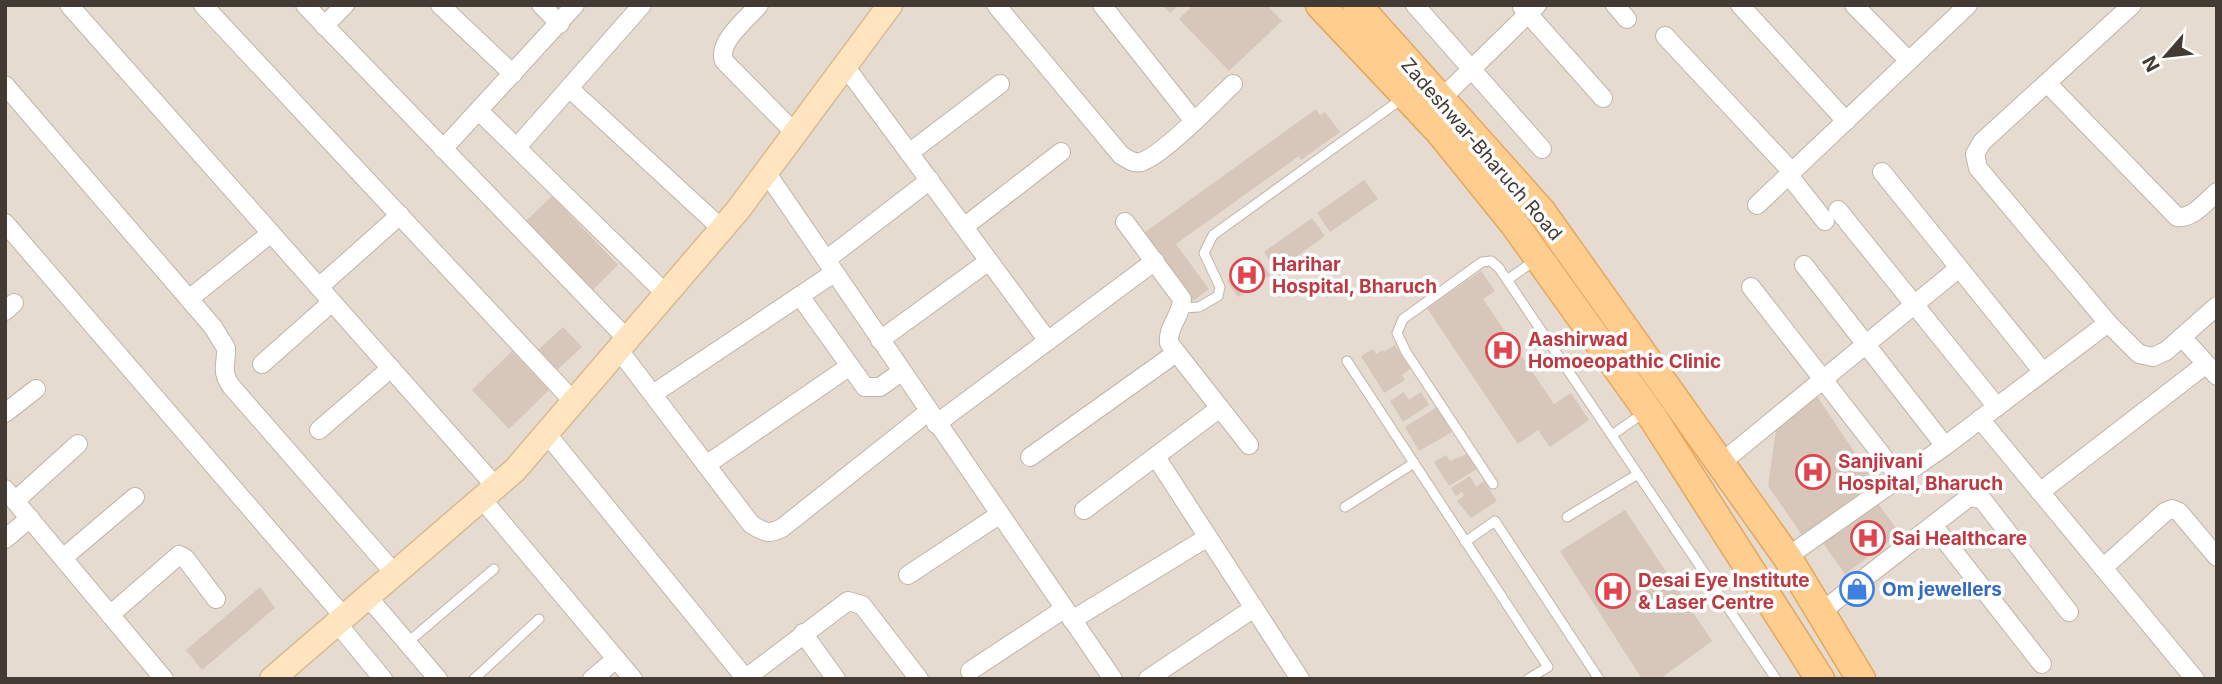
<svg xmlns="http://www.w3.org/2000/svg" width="2222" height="684" font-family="Inter,sans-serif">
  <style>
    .residential { fill: #e6dbd0 }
    .building { fill: #d6c7ba }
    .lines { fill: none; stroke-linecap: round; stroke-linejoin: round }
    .service-casing { stroke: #c0b4a8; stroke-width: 11 }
    .minor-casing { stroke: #c0b4a8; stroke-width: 20 }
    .secondary-casing { stroke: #d6ba92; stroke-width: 27 }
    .primary-casing { stroke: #e5a75c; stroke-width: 31 }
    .service { stroke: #fff; stroke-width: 9 }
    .minor { stroke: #fff; stroke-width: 18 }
    .secondary { stroke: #ffe5bf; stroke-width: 24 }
    .primary { stroke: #ffcd8e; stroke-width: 28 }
    .labels { text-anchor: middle; stroke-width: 7; stroke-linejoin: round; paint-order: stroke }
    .street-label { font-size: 19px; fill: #433a33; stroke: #fff }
    .health-label { font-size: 19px; font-weight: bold; fill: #be3a42; stroke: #fff; text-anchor: start }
    .shop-label { font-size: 19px; font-weight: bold; fill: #366cbe; stroke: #fff; text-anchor: start }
  </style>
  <rect width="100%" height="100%" fill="#f2eae2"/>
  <rect class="residential" x="5" y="5" width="2212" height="674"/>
  <g class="building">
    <path d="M1163,5H1179L1170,13Z"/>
    <path d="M1193,5H1267L1282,21L1229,71L1179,19Z"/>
    <path d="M1316,109L1320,115L1325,112L1340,132L1301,160L1299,156L1176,244L1209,289L1193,301L1144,233Z"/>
    <path d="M1364,180L1378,199L1330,232L1317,213Z"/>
    <path d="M552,196L618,265L593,290L526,221Z"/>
    <path d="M1312,218L1325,236L1276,271L1264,252Z"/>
    <path d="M1259,259L1270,275L1238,297L1227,281Z"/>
    <path d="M1481,271L1495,291L1483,299L1554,404L1571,393L1589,420L1550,447L1538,430L1518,444L1427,308Z"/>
    <path d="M563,327L582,347L557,370L538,350Z"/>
    <path d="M1395,345L1410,369L1402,375L1405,380L1384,393L1361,356L1373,349L1376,354L1383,350L1384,352Z"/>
    <path d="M512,351L549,390L509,429L472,390Z"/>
    <path d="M1813,390L1877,486L1804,538L1768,486L1776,430Z"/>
    <path d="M1404,392L1409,400L1421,392L1429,405L1403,422L1390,401Z"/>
    <path d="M1437,407L1452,432L1419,451L1405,427Z"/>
    <path d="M1467,454L1477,469L1449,486L1434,462L1446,455L1450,461Z"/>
    <path d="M1470,476L1476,487L1484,481L1497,501L1471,518L1457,501L1464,496L1462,492L1456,496L1451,488Z"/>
    <path d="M1875,499L1900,534L1845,574L1820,539Z"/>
    <path d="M1625,510L1712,641L1660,679H1642L1560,551Z"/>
    <path d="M260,587L275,608L202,670L186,650Z"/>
  </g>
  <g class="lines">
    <g class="service-casing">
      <g id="service">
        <path d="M1507,280L1534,261"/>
        <path d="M1182,308L1199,307L1218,296L1220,287L1204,253L1213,235L1403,98"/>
        <path d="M1347,361L1548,667L1528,679"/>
        <path d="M1612,435L1645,412"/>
        <path d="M1493,484L1406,352L1397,333L1403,319L1482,262L1491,261L1499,268L1776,679"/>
        <path d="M1345,507L1414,463"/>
        <path d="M1567,517L1638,474"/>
        <path d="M1465,542L1495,521L1599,679"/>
        <path d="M407,643L494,569"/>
        <path d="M474,679L539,619"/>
      </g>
    </g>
    <g class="minor-casing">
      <g id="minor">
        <path d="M69,5L496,487"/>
        <path d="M203,5L574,402"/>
        <path d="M305,5L627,339"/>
        <path d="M440,5L513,74"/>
        <path d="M541,5L560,24"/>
        <path d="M759,5C747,19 717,42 724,61L795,133"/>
        <path d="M996,5L1121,155C1128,159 1133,164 1141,162C1162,156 1214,102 1233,84"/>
        <path d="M1102,5L1193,120"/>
        <path d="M1415,5L1542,149"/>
        <path d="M1615,5L1627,19"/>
        <path d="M1740,5L1846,121"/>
        <path d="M1854,5L1909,61"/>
        <path d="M2132,5L1982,142L1975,154L1978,168L2108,323L2139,354L2153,357L2166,351L2217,306"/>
        <path d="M1522,7L1603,98"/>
        <path d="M324,26L345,5"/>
        <path d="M1665,36L1792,172L1791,178L1825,221"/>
        <path d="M845,66L1048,341"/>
        <path d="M2047,83L2177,217C2193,219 2206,201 2217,192"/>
        <path d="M5,85L213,327L226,348C227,364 220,370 231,386L395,574"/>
        <path d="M569,88L722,229"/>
        <path d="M1441,99L1537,5"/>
        <path d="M479,111L666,294"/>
        <path d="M517,147L642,5"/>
        <path d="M443,149L575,5"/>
        <path d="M909,153L1000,84"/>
        <path d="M766,172L1113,679"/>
        <path d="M1882,172L2043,372"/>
        <path d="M1757,205L1968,5"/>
        <path d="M1838,210L1997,407"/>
        <path d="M1125,222L1182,299C1182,315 1167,327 1169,343L1249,445"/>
        <path d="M5,223L344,617"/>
        <path d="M964,227L1061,152"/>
        <path d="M826,260L930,180"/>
        <path d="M1804,265L1945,446"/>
        <path d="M319,287L400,215"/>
        <path d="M1751,287L1899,477"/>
        <path d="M800,296L865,387H880L901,372"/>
        <path d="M189,299L271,233"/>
        <path d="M5,311L14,303"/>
        <path d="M2182,337L2217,376"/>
        <path d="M880,340L989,261"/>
        <path d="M619,350L751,524C763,532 769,535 782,528L928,412"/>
        <path d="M262,364L332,302"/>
        <path d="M653,394L834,273"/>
        <path d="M5,413L36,389"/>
        <path d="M1980,419L2195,679"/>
        <path d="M936,424L1155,261"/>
        <path d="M319,430L391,368"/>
        <path d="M547,434L746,679"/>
        <path d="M1030,457L1176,353"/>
        <path d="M1156,457L1300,679"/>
        <path d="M1721,463L1959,268"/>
        <path d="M706,465L850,366"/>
        <path d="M5,489L164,679"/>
        <path d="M2040,492L2206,364"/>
        <path d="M482,499L633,679"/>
        <path d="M15,501L78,444"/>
        <path d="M1084,510L1220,408"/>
        <path d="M1933,525L2042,664"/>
        <path d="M5,539L30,518"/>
        <path d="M1787,557L1945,446L2108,323"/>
        <path d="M63,558L135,497"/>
        <path d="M2103,568L2165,512L2172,509L2179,512L2217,557"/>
        <path d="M908,575L999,515"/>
        <path d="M368,597L438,679"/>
        <path d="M1821,612L1969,497L1982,499L2069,612"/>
        <path d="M110,615L179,555L185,558L216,599"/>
        <path d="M1072,620L1208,537"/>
        <path d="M337,623L383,679"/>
        <path d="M803,633L836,679"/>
        <path d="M970,671L1064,609"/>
        <path d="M746,678L848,601L862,605L919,679"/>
        <path d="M592,679L616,659"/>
        <path d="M1148,679L1254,608"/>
      </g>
    </g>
    <g class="secondary-casing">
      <path id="secondary" d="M272,679L515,470L738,210L890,5"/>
    </g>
    <g class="primary-casing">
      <g id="primary">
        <path d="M1320,5L1440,132L1515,225L1653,418L1820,679"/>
        <path d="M1357,5L1541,211L1787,557L1861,679"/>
      </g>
    </g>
    <use href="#service" class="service"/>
    <use href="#minor" class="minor"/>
    <use href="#secondary" class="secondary"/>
    <use href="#primary" class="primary"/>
  </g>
  <defs>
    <g id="hospital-ring" transform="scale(1.75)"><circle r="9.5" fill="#fff" stroke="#e0444e" stroke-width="1.5"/><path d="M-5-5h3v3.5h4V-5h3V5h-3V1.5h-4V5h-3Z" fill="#e0444e"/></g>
    <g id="shop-ring" transform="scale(1.75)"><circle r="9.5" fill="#fff" stroke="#3f7fe0" stroke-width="1.5"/><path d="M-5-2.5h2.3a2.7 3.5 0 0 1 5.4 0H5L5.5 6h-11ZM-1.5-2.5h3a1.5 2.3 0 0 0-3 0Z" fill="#3f7fe0"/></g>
  </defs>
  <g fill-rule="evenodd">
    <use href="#hospital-ring" x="1247" y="275"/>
    <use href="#hospital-ring" x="1503" y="350"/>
    <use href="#hospital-ring" x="1813" y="472"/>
    <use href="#hospital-ring" x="1868" y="538"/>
    <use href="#shop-ring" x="1857" y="589"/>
    <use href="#hospital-ring" x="1613" y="591"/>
  </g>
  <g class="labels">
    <g class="street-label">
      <text transform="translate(1482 149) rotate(49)" y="7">Zadeshwar-Bharuch Road</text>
    </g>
    <g class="health-label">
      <text x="1272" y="271">Harihar<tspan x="1272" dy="22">Hospital, Bharuch</tspan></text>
      <text x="1528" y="346">Aashirwad<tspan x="1528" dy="22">Homoeopathic Clinic</tspan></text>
      <text x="1838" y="468">Sanjivani<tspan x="1838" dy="22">Hospital, Bharuch</tspan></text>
      <text x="1892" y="545">Sai Healthcare</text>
      <text x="1638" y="587">Desai Eye Institute<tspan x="1638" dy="22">&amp; Laser Centre</tspan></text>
    </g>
    <g class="shop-label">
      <text x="1882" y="596">Om jewellers</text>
    </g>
  </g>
  <rect width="2222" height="684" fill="none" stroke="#433a33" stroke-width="14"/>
  <g transform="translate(2166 56) rotate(242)" stroke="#ffffff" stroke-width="5" paint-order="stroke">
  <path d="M0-5L12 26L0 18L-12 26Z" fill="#433a33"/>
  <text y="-10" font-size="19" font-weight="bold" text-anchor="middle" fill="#433a33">N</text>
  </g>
</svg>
